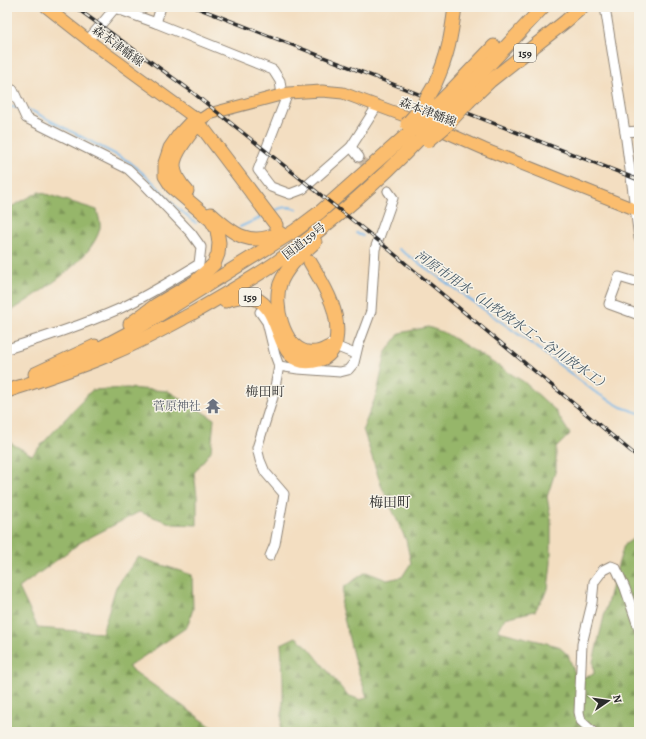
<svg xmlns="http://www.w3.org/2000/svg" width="646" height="739" font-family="Alegreya,'Noto Serif JP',serif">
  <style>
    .forest { fill: url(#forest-firs); stroke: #60704a }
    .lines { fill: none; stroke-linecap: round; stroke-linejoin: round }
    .stream { stroke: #73b6e9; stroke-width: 2 }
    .minor-tunnel { stroke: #cbbaa3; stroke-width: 9; stroke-dasharray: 9 4.5; stroke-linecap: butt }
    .minor-casing { stroke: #8f8476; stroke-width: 11 }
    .major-casing { stroke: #8f8476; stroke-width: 13 }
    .highway-casing { stroke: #8f8476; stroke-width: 15 }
    .minor { stroke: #fff; stroke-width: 9 }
    .major { stroke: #fbbd6e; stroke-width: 11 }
    .highway { stroke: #fbbd6e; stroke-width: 13 }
    .rail-casing { stroke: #2b2b2b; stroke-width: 3.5 }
    .rail { stroke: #f7f3e8; stroke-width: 2; stroke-dasharray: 6; stroke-linecap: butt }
    .highway-bridge-casing { stroke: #8f8476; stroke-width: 15; stroke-linecap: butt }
    .highway-bridge { stroke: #fbbd6e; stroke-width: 13 }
    .labels { text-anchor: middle; stroke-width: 3; stroke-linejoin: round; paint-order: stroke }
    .shield { fill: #f7f3e8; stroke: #686764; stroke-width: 1 }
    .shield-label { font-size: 11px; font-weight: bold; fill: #2b2b2b }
    .street-label { font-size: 12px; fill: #2b2b2b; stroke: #f7f3e8 }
    .worship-label { font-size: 12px; fill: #5b616d; stroke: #f7f3e8; text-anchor: end }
    .water-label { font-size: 13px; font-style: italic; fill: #415564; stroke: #f7f3e8 }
    .neighbourhood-label { font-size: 13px; fill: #2b2b2b; stroke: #f7f3e8 }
    .quarter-label { font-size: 14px; fill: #2b2b2b; stroke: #f7f3e8 }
  </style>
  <defs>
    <pattern id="forest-firs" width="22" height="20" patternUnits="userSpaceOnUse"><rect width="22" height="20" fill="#96b66a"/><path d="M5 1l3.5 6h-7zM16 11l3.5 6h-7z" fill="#7b9457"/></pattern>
  </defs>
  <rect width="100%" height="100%" fill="#f7f3e8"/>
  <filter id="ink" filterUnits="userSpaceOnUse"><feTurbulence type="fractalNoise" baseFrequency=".025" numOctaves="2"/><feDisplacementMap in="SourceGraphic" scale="8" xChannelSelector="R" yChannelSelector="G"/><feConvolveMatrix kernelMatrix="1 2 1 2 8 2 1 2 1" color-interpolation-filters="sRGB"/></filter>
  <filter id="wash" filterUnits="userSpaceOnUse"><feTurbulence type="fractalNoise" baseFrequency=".012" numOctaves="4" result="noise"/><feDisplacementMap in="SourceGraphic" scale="16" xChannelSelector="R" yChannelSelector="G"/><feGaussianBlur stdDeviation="0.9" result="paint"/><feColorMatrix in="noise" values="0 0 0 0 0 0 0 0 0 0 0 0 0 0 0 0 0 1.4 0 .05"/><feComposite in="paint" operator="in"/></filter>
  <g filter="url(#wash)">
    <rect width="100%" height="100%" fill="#f3dec1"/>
    <g class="forest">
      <path d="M39,192L97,210C98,215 101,223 100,228C93,261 33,296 7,314V209Z"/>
      <path d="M428,327L445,333L524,382L554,409L570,434L556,448V469L547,497L551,519V563L548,589L535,611L505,618L498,631L558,646L568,655L577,679L594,674L593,662L610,592L624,545L639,535V732H280C285,703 283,673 281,644L296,637L309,648L347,695L361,700L367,697L354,659L341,606L344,587L366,572L387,580L402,577L411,563L406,540L381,485L363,429L377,393L386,352L400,333Z"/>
      <path d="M127,388L168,391L214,419L211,451L194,473L197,496V525L173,524L139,512L81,542L19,588L38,628L102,633L116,587L138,557L192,575L193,609L187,627L128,667L219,732H7V441L32,455L92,390Z"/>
    </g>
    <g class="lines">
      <g class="stream">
        <path d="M7,106L18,108"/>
        <path d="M26,110L32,111L130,162L155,184L175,206L196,223"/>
        <path d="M272,212C280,208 287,205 296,209"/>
        <path d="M240,227L264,216"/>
        <path d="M356,233L363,236"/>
        <path d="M399,249L532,344L595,392L621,407L639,413"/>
      </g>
    </g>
  </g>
  <g filter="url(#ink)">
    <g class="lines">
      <path class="minor-tunnel" d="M359,157L388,191"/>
      <g class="minor-casing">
        <g id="minor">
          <path d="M112,7L156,23L273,70L280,81L282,95"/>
          <path d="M605,7L625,132L639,238"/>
          <path d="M156,23L161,7"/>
          <path d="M88,40L115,8"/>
          <path d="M7,89L13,90L26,118L128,169L146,186L191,233L201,247L199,264C173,280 147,296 119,309C83,325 45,337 7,349"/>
          <path d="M288,93L258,170L271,187L290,194L303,189L351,147L377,106"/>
          <path d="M625,132L639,131"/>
          <path d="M351,147L359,157"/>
          <path d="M639,283L619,277L609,304L639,315"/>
          <path d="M260,312L267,322L275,355L279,366L273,397L257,448L260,460L265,472L284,494L275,544L270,556"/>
          <path d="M330,344L355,354"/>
          <path d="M279,366L298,369L340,372L348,370L354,363L358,346L371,311L375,249L393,198L388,191"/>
          <path d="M593,732L581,721L579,712L582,644L592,603L594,582L603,570L611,566L616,568L625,588L639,629"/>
        </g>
      </g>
      <g class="major-casing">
        <g id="major">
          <path d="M46,7L88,40L195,118L200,120"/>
          <path d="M197,124L200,120L209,114L288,93L322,91L343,93L418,121"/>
          <path d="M434,127L484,149L639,211"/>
        </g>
      </g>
      <g class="highway-casing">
        <g id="highway">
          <path d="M435,84C448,56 451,37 455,7"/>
          <path d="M451,91L494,46"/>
          <path d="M460,96L543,7"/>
          <path d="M469,101L490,81L566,21L582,7"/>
          <path d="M187,191C160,163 181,149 197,124L205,131L276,225"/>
          <path d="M211,214C234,235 250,247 280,233"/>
          <path d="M315,242C301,255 287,266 280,284C273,304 283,347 307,352C314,353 321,352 327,348"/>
          <path d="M225,301C232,298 239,296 248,297C288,301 269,374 319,360C328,358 334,350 336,341C341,311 324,286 310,262"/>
          <path d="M130,324L156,305L195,282L214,264L218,254L219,243L217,230L211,220L172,187L165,176V163L170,148L179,135L195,118"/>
          <path d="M89,354L138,328L296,230L320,212L410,132"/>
          <path d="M35,374L95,346"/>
          <path d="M7,391C43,379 78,368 113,353C140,342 165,328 191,314C219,298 247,282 274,264C327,227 376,184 421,137"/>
        </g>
      </g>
      <use href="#minor" class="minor"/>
      <use href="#major" class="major"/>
      <use href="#highway" class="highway"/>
      <g class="rail-casing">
        <g id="rail">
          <path d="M75,7L187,88L381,243L639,458"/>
          <path d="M195,7L639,180"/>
        </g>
      </g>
      <use href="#rail" class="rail"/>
      <g class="highway-bridge-casing">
        <g id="highway-bridge">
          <path d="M407,124L421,108L435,84"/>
          <path d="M410,132L451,91"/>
          <path d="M421,137L460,96"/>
          <path d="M428,141L446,126L469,101"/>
        </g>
      </g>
      <use href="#highway-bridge" class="highway-bridge"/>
    </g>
  </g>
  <defs>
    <g id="temple-bare" transform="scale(1.2)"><path d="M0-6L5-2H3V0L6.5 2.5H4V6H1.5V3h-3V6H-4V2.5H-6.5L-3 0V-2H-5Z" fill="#6b7280" stroke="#f7f3e8" stroke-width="2.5" paint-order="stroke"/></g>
  </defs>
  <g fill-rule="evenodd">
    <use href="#temple-bare" x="213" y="406"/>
  </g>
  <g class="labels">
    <g class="shield">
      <rect x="514" y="44" width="22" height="18" rx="3"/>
      <rect x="239" y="288" width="22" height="18" rx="3"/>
    </g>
    <g class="shield-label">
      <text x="525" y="57">159</text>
      <text x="250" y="301">159</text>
    </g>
    <g class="street-label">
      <text transform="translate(118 46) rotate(36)" y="4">森本津幡線</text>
      <text transform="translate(428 112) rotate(21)" y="4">森本津幡線</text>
      <text transform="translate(304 241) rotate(-38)" y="4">国道159号</text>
    </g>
    <g class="worship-label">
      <text x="201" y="410">菅原神社</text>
    </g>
    <g class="water-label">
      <text transform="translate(513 320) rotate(35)" y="5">河原市用水（山牧放水工～谷川放水工）</text>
    </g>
    <g class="neighbourhood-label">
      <text x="265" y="396">梅田町</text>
    </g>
    <g class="quarter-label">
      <text x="390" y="507">梅田町</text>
    </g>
  </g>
  <rect width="646" height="739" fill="none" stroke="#f7f3e8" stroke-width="24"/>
  <g transform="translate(608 701) rotate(77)" stroke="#f7f3e8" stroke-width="3" paint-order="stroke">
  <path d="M0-3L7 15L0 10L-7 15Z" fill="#2b2b2b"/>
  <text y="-6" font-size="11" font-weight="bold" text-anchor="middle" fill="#2b2b2b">N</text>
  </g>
</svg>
